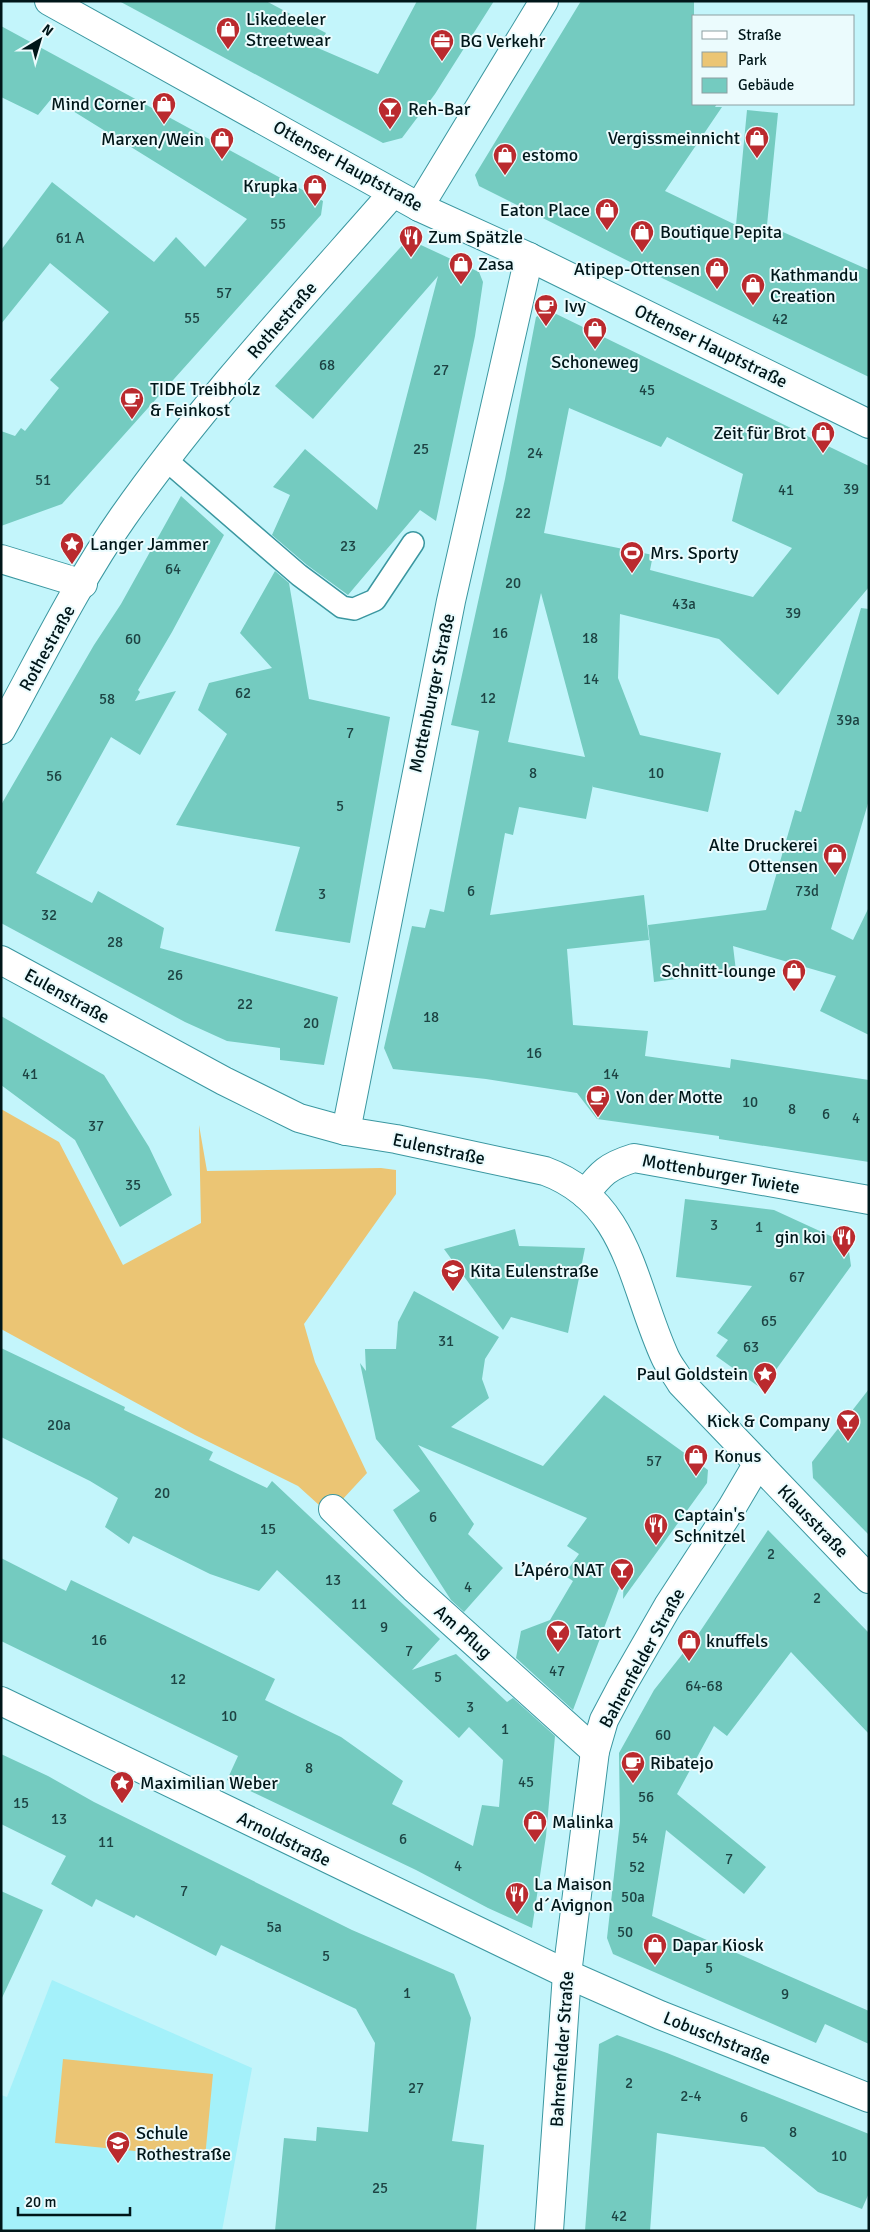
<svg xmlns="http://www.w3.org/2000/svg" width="870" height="2232" font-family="Signika,sans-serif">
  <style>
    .built { fill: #a4f1fa }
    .green { fill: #ebc574 }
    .building { fill: #74cbc0; fill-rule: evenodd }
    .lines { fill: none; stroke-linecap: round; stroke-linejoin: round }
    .service-casing { stroke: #3b97a0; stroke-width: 24 }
    .pedestrian-casing { stroke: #3b97a0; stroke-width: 30 }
    .minor-casing { stroke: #3b97a0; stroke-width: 30 }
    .service { stroke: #fff; stroke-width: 21 }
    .pedestrian { stroke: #fff; stroke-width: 28 }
    .minor { stroke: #fff; stroke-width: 28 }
    .labels { text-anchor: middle; stroke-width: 4; stroke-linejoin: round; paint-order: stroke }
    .number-label { font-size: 15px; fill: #1d4343 }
    .poi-label { font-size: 18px; fill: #001619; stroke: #ebfbfd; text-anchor: start }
    .street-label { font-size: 18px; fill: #001619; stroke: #ebfbfd }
  </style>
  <rect width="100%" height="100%" fill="#c3f5fb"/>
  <path class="built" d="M52,1980L252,2068L222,2231H1V2095L7,2097Z"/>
  <g class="green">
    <path d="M1,1109L59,1142L123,1265L201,1223L199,1125L207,1171L381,1168L396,1170V1194L304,1324L315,1362L367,1473L329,1514L298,1486L195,1435L1,1329Z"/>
    <path d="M63,2059L213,2074L205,2158L55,2143Z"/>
  </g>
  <g class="building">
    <path d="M119,1H266L326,33L318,48L378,74L417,1H494L435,94L402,138L383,143Z"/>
    <path d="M581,1H694V104H717L715,107H722L665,191L736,225L747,110L778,113L767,225L869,270V377L664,279L479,186L475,175Z"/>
    <path d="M1,26L323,201L321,215L62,504L1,526V431L15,436L21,428L25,431L59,388L50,380L109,312L50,263L1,324V250L52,182L154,262L176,237L205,267L247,219L52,98L38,115L1,97Z"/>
    <path d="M408,239L479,272L483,282L475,336L436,521L420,510L348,595L307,565L272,535L290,495L273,487L305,449L377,510L438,276L313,419L275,386Z"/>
    <path d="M548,310L869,466V587L778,695L719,639L620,614L618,678L640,735L721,753L708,812L593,787V785L586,819L519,807L513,835L505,833L490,915L644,895L649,940L567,949L573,1025L648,1031L645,1056L730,1068L731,1059L869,1080V1162L719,1139V1136L597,1119L577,1093L486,1079L393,1069L384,1048L412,926L425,928L430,909L444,912L479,731L451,725L505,479L536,317ZM569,408L661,447L667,437L743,474L732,521L792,548L753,597L650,570L653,555L544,533ZM541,593L585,757L508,742Z"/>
    <path d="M181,496L224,535L172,632L138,690L140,692L135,701L176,691L140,755L111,737L36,873L92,903L98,891L164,928L160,948L338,997L324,1065L280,1060V1048L227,1041L185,1022L1,923V805L94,645L121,604Z"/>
    <path d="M275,571L289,583L309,699L390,717L350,943L275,931L300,847L176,825L227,734L198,710L209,683L272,668L240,633Z"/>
    <path d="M861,608L869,609V800L831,929L853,940L869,907V1035L820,1011L836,976L733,946L736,971L654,982L648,925L766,910L795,810L801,812Z"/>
    <path d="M1,1016L104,1075L149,1147L172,1195L120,1227L75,1140L1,1085Z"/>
    <path d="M685,1199L774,1210L848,1244L851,1266L762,1389L716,1356L728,1340L717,1333L752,1286L676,1277Z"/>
    <path d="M515,1229L519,1246L585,1248L568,1333L511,1317L503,1330L444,1249Z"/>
    <path d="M414,1291L499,1337L485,1359L482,1379L489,1398L451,1427L543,1466L604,1395L708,1470L707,1483L623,1599L624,1575L573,1710L516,1658L521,1631L550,1620L573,1581L564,1575L579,1554L567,1546L587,1518L418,1445L474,1524L468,1534L503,1568L464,1612L451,1600L393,1510L420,1491L376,1439L360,1363L366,1371L365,1349H396L398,1322Z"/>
    <path d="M1,1348L125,1407L124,1410L213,1452L209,1460L267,1488L272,1481L440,1639L412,1670L456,1654L507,1702L513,1698L555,1736L546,1836L532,1928L488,1908L416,1870L227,1780L238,1756L1,1641V1558L66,1591L71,1580L275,1679L265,1700L341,1737L403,1781L392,1804L473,1846L482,1805L499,1807L503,1760L469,1727L459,1738L277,1570L259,1591L210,1574L133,1536L129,1544L105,1527L118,1498L90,1481L1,1437Z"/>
    <path d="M869,1389V1535L813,1478L812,1462Z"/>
    <path d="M768,1530L869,1633V1734L791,1652L727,1736L714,1726L677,1794L766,1867L744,1894L666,1830L652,1916L869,2011V2044L825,2024L816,2043L613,1954L607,1938L620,1821L619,1753L654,1690L699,1633Z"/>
    <path d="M1,1754L48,1776L94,1802L352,1930L454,1974L471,2018L452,2141L484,2145L476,2231H275L284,2138L316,2141L317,2127L368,2132L375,2043L356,2009L221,1945L216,1956L136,1915L134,1918L96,1899L92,1907L51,1884L66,1856L1,1824Z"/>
    <path d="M1,1891L43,1910L1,2000Z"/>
    <path d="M617,2035L667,2053L869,2134V2193L862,2209L818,2192L764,2147L657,2133L650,2231H585L599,2044Z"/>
  </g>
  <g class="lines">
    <g class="service-casing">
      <path id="service" d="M165,459L299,575L342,607L354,609L375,600L413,543"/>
    </g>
    <g class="pedestrian-casing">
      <path id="pedestrian" d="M585,1194C601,1173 608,1166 634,1158L869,1200"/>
    </g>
    <g class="minor-casing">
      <g id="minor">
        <path d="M49,1L419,207L529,257L869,424"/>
        <path d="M419,207L544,1"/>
        <path d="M1,559L83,584"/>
        <path d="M1,730C39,661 78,581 123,517C204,402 301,298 393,193"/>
        <path d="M1,960L224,1081L299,1118L346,1131L396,1139L545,1171C629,1202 632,1285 665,1357C669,1366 676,1374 681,1383L869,1579"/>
        <path d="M346,1131L451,601L529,257"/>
        <path d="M333,1509L414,1588L595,1751"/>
        <path d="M1,1701L567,1974L660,2015L869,2098"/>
        <path d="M549,2231L567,1974L595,1751L604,1720L622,1686L668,1606L731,1509L758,1463"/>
      </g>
    </g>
    <use href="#service" class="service"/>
    <use href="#pedestrian" class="pedestrian"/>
    <use href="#minor" class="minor"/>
  </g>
  <defs>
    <g id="shop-pin" transform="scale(1.25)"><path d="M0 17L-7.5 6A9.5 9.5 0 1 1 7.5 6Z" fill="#ba2a2e" stroke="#ebfbfd"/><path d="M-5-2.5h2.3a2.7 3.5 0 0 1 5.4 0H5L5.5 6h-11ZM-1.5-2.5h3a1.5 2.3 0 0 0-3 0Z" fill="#fff"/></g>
    <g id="office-pin" transform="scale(1.25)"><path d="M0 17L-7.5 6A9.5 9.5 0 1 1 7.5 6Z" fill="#ba2a2e" stroke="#ebfbfd"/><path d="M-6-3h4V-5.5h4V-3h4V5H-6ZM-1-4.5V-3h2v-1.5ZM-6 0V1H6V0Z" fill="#fff"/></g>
    <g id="bar-pin" transform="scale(1.25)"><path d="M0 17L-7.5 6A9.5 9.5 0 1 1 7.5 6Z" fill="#ba2a2e" stroke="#ebfbfd"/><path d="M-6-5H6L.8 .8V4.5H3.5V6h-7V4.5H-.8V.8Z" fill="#fff"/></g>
    <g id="restaurant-pin" transform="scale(1.25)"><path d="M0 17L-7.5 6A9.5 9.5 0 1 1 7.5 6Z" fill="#ba2a2e" stroke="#ebfbfd"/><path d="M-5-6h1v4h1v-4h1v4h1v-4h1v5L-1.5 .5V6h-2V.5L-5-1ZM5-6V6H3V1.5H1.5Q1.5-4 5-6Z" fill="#fff"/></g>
    <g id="cafe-pin" transform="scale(1.25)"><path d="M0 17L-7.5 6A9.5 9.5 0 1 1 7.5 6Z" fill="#ba2a2e" stroke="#ebfbfd"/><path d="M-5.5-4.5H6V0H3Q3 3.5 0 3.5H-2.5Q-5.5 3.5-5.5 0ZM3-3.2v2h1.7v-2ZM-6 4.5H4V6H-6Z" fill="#fff"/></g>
    <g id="sight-pin" transform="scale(1.25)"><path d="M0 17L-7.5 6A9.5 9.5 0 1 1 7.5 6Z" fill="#ba2a2e" stroke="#ebfbfd"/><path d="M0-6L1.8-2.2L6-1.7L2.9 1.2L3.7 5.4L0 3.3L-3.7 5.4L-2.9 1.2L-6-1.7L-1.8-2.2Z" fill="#fff"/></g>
    <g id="stadium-pin" transform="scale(1.25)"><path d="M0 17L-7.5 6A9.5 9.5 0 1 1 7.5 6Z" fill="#ba2a2e" stroke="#ebfbfd"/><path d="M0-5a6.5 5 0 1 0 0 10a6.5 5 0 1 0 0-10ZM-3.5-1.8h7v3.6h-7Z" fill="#fff"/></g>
    <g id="school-pin" transform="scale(1.25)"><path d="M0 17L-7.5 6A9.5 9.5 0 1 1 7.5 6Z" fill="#ba2a2e" stroke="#ebfbfd"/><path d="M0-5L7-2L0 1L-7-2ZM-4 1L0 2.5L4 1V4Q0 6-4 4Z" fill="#fff"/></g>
  </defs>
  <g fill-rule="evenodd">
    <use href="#shop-pin" x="228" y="29"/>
    <use href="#office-pin" x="442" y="41"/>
    <use href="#shop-pin" x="164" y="104"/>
    <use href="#bar-pin" x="390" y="109"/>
    <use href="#shop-pin" x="757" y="138"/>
    <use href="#shop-pin" x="222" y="139"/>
    <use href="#shop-pin" x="505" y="155"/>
    <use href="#shop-pin" x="315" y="186"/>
    <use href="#shop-pin" x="607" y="210"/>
    <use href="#shop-pin" x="642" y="232"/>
    <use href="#restaurant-pin" x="411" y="237"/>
    <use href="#shop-pin" x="461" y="264"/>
    <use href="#shop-pin" x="717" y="269"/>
    <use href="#shop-pin" x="753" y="285"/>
    <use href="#cafe-pin" x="546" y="306"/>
    <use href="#shop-pin" x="595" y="329"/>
    <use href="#cafe-pin" x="132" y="399"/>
    <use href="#shop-pin" x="823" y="433"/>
    <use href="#sight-pin" x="72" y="544"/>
    <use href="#stadium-pin" x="632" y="553"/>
    <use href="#shop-pin" x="835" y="855"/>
    <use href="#shop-pin" x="794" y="971"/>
    <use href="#cafe-pin" x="598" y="1097"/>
    <use href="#restaurant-pin" x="844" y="1237"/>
    <use href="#school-pin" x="453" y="1271"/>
    <use href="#sight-pin" x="765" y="1374"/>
    <use href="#bar-pin" x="848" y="1421"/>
    <use href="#shop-pin" x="696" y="1456"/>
    <use href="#restaurant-pin" x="656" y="1525"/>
    <use href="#bar-pin" x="622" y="1570"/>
    <use href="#bar-pin" x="558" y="1632"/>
    <use href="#shop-pin" x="689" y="1641"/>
    <use href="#cafe-pin" x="633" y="1763"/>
    <use href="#sight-pin" x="122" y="1783"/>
    <use href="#shop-pin" x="535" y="1822"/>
    <use href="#restaurant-pin" x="517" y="1894"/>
    <use href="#shop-pin" x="655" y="1945"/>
    <use href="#school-pin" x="118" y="2143"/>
  </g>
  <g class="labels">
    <g class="number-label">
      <text x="278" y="229">55</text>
      <text x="70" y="243">61 A</text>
      <text x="224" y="298">57</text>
      <text x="192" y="323">55</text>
      <text x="780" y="324">42</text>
      <text x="327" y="370">68</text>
      <text x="441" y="375">27</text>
      <text x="647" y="395">45</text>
      <text x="421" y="454">25</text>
      <text x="535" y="458">24</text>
      <text x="43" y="485">51</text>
      <text x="851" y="494">39</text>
      <text x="786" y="495">41</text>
      <text x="523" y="518">22</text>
      <text x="348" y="551">23</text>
      <text x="173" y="574">64</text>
      <text x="513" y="588">20</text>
      <text x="684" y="609">43a</text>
      <text x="793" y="618">39</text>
      <text x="500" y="638">16</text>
      <text x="590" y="643">18</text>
      <text x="133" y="644">60</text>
      <text x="591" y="684">14</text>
      <text x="243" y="698">62</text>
      <text x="488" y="703">12</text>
      <text x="107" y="704">58</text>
      <text x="848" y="725">39a</text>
      <text x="350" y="738">7</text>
      <text x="533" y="778">8</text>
      <text x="656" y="778">10</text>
      <text x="54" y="781">56</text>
      <text x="340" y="811">5</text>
      <text x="471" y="896">6</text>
      <text x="807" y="896">73d</text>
      <text x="322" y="899">3</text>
      <text x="49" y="920">32</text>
      <text x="115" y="947">28</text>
      <text x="175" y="980">26</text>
      <text x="245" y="1009">22</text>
      <text x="431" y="1022">18</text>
      <text x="311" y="1028">20</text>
      <text x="534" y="1058">16</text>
      <text x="30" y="1079">41</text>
      <text x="611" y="1079">14</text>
      <text x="750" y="1107">10</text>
      <text x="792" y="1114">8</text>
      <text x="826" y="1119">6</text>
      <text x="856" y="1123">4</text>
      <text x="96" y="1131">37</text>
      <text x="133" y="1190">35</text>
      <text x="714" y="1230">3</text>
      <text x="759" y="1232">1</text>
      <text x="797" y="1282">67</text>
      <text x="769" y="1326">65</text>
      <text x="446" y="1346">31</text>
      <text x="751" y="1352">63</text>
      <text x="59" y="1430">20a</text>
      <text x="654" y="1466">57</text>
      <text x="162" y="1498">20</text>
      <text x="433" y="1522">6</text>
      <text x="268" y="1534">15</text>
      <text x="771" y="1559">2</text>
      <text x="333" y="1585">13</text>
      <text x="468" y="1592">4</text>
      <text x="817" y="1603">2</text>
      <text x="359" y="1609">11</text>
      <text x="384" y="1632">9</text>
      <text x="99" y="1645">16</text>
      <text x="409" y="1656">7</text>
      <text x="557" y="1676">47</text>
      <text x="438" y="1682">5</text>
      <text x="178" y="1684">12</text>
      <text x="704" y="1691">64-68</text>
      <text x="470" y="1712">3</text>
      <text x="229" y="1721">10</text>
      <text x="505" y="1734">1</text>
      <text x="663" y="1740">60</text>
      <text x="309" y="1773">8</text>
      <text x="526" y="1787">45</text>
      <text x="646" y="1802">56</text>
      <text x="21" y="1808">15</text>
      <text x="59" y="1824">13</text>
      <text x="640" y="1843">54</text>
      <text x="403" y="1844">6</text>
      <text x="106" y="1847">11</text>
      <text x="729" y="1864">7</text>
      <text x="458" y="1871">4</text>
      <text x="637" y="1872">52</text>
      <text x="184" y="1896">7</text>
      <text x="633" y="1902">50a</text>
      <text x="274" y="1932">5a</text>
      <text x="625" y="1937">50</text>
      <text x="326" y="1961">5</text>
      <text x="709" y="1973">5</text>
      <text x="407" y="1998">1</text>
      <text x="785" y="1999">9</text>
      <text x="629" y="2088">2</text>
      <text x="416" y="2093">27</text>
      <text x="691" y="2101">2-4</text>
      <text x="744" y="2122">6</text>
      <text x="793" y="2137">8</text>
      <text x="839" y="2161">10</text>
      <text x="380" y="2193">25</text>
      <text x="619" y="2221">42</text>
    </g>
    <g class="poi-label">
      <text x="246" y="25">Likedeeler<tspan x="246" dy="21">Streetwear</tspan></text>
      <text x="460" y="47">BG Verkehr</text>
      <text x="146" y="110" text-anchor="end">Mind Corner</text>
      <text x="408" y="115">Reh-Bar</text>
      <text x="740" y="144" text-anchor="end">Vergissmeinnicht</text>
      <text x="204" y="145" text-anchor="end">Marxen/Wein</text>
      <text x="522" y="161">estomo</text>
      <text x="298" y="192" text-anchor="end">Krupka</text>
      <text x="590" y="216" text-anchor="end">Eaton Place</text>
      <text x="660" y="238">Boutique Pepita</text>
      <text x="428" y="243">Zum Spätzle</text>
      <text x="478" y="270">Zasa</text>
      <text x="700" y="275" text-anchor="end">Atipep-Ottensen</text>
      <text x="770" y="281">Kathmandu<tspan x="770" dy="21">Creation</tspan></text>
      <text x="564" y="312">Ivy</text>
      <text x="595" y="368" text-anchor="middle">Schoneweg</text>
      <text x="150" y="395">TIDE Treibholz<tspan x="150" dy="21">&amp; Feinkost</tspan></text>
      <text x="806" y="439" text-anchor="end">Zeit für Brot</text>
      <text x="90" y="550">Langer Jammer</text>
      <text x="650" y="559">Mrs. Sporty</text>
      <text x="818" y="851" text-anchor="end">Alte Druckerei<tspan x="818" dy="21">Ottensen</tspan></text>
      <text x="776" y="977" text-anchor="end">Schnitt-lounge</text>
      <text x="616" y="1103">Von der Motte</text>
      <text x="826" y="1243" text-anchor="end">gin koi</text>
      <text x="470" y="1277">Kita Eulenstraße</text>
      <text x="748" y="1380" text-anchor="end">Paul Goldstein</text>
      <text x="830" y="1427" text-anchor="end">Kick &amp; Company</text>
      <text x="714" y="1462">Konus</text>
      <text x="674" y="1521">Captain's<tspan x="674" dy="21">Schnitzel</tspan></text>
      <text x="604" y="1576" text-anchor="end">L’Apéro NAT</text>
      <text x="576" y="1638">Tatort</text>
      <text x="706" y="1647">knuffels</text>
      <text x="650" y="1769">Ribatejo</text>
      <text x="140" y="1789">Maximilian Weber</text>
      <text x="552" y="1828">Malinka</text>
      <text x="534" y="1890">La Maison<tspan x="534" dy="21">d´Avignon</tspan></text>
      <text x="672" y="1951">Dapar Kiosk</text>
      <text x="136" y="2139">Schule<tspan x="136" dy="21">Rothestraße</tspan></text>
    </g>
    <g class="street-label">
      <text transform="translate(348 166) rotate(29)" y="6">Ottenser Hauptstraße</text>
      <text transform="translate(282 320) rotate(-49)" y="6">Rothestraße</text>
      <text transform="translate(711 346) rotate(26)" y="6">Ottenser Hauptstraße</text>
      <text transform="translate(47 648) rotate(-61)" y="6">Rothestraße</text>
      <text transform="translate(432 693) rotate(-78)" y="6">Mottenburger Straße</text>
      <text transform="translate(67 996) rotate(29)" y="6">Eulenstraße</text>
      <text transform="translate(439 1149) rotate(12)" y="6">Eulenstraße</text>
      <text transform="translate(721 1174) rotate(10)" y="6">Mottenburger Twiete</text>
      <text transform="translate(813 1521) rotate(46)" y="6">Klausstraße</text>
      <text transform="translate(463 1632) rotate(42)" y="6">Am Pflug</text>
      <text transform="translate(642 1658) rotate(-61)" y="6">Bahrenfelder Straße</text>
      <text transform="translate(284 1839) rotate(26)" y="6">Arnoldstraße</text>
      <text transform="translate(717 2038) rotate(22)" y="6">Lobuschstraße</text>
      <text transform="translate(562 2049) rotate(-86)" y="6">Bahrenfelder Straße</text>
    </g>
  </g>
  <rect width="870" height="2232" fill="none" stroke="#001619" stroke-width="5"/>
  <rect x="692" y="15" width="162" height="90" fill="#ebfbfd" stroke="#8d9fa2"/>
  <rect x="702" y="31" width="25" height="8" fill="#ffffff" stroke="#8d9fa2"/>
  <text x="738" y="40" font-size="15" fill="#001619">Straße</text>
  <rect x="702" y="52" width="25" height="15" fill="#ebc574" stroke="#8d9fa2"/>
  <text x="738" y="65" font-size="15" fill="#001619">Park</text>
  <rect x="702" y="78" width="25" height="15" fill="#74cbc0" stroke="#8d9fa2"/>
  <text x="738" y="90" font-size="15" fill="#001619">Gebäude</text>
  <g transform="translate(40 40) rotate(38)" stroke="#ebfbfd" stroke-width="4" paint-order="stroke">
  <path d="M0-4L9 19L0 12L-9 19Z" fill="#001619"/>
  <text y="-8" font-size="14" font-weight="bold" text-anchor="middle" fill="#001619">N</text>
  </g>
  <path d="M18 2207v8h112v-8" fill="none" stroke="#001619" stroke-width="2.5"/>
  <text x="25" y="2207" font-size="15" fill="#001619" stroke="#ebfbfd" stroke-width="4" paint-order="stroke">20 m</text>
</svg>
